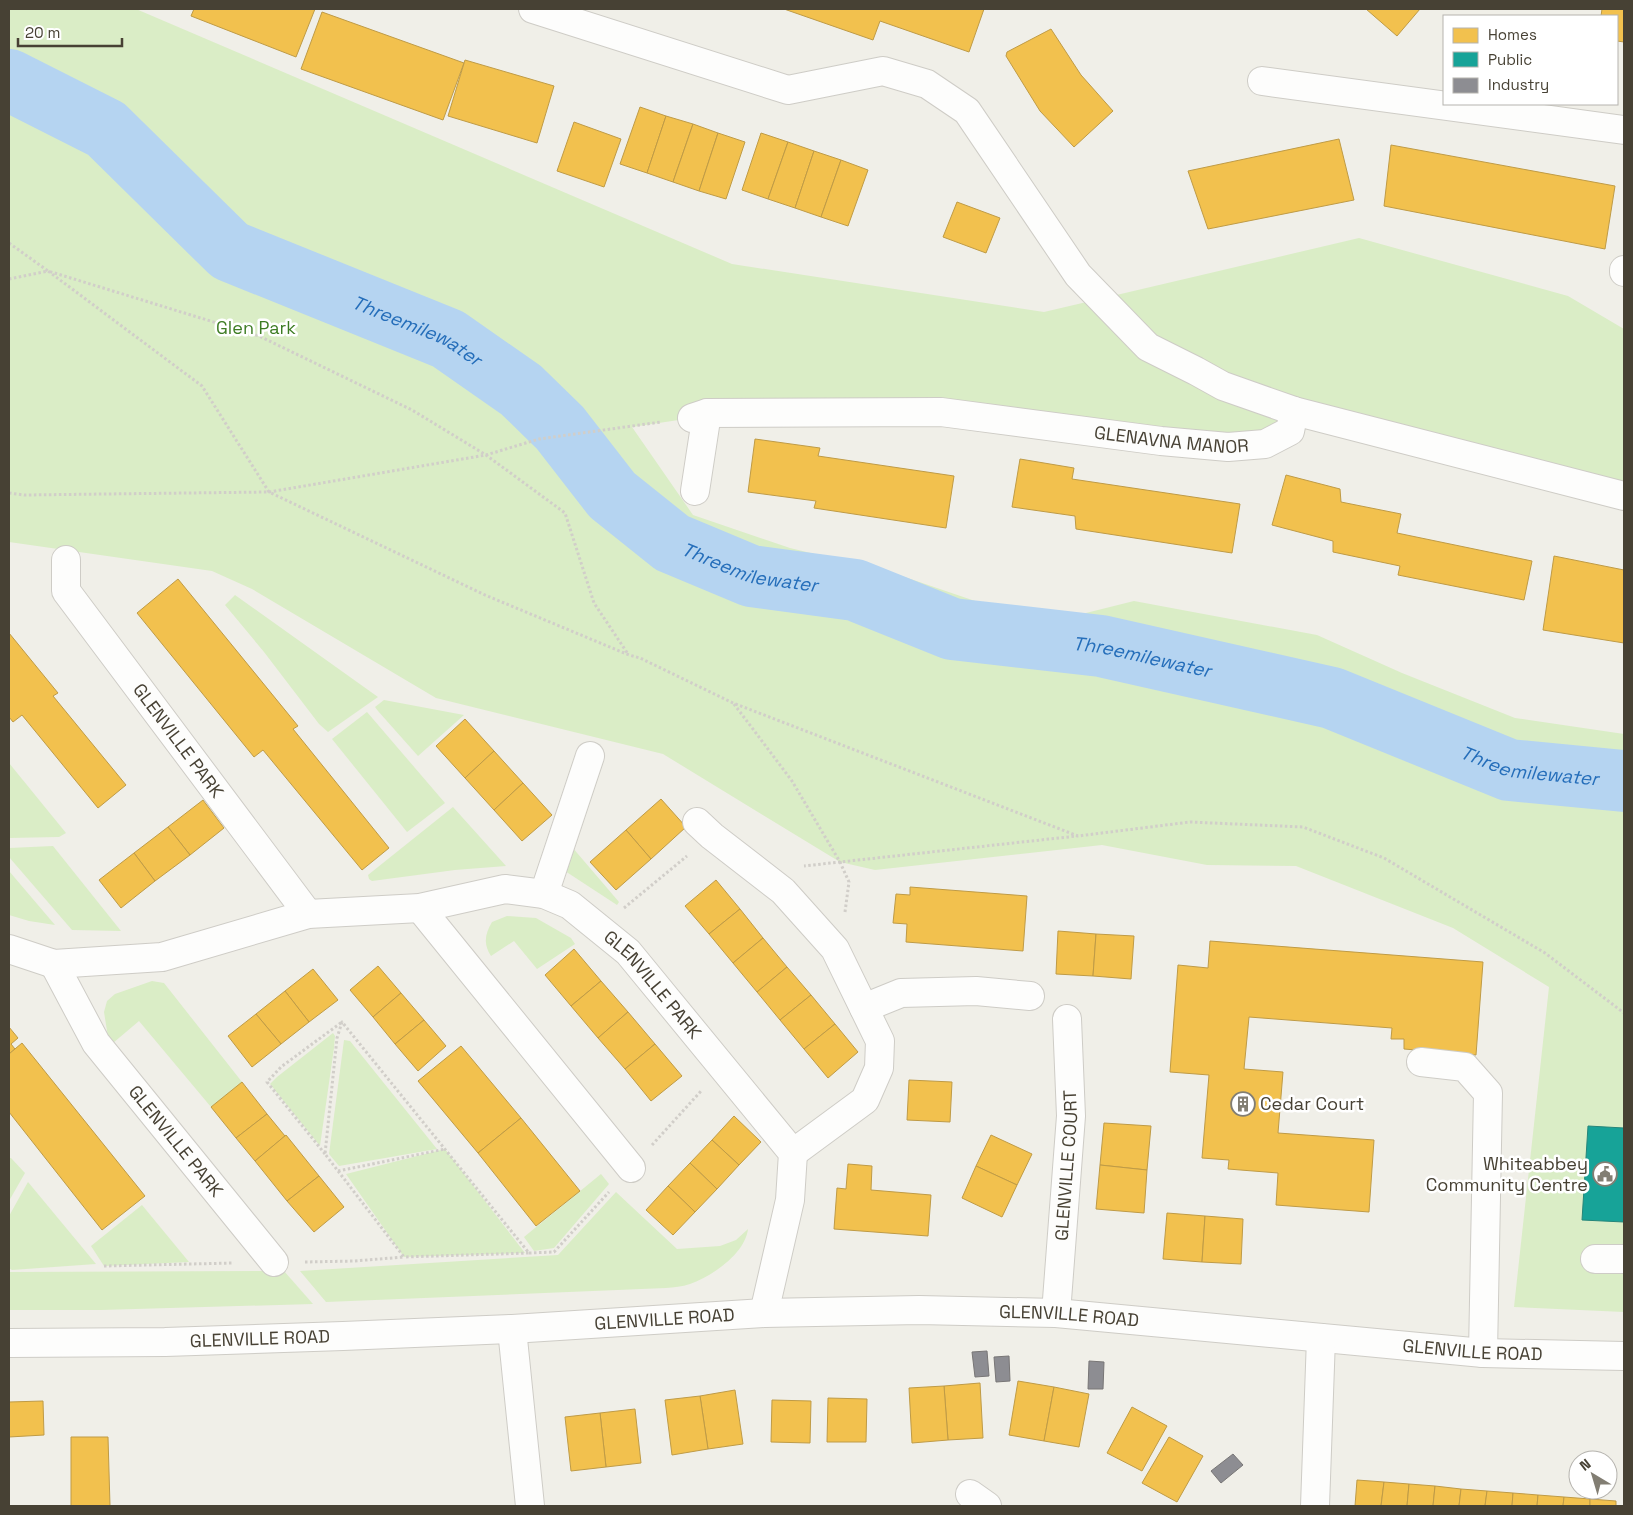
<svg xmlns="http://www.w3.org/2000/svg" width="1633" height="1515" font-family="'Space Grotesk',sans-serif">
  <style>
    .green { fill: #daedc6 }
    .homes { fill: #f2c14e; stroke: #bf9b46 }
    .public { fill: #17a398; stroke: #25867a }
    .industry { fill: #8d8d92; stroke: #787676 }
    .lines { fill: none; stroke-linecap: round; stroke-linejoin: round }
    .river { stroke: #b5d4f1; stroke-width: 62 }
    .minor-casing { stroke: #ceccc6; stroke-width: 30 }
    .path { stroke: #d1cec9; stroke-width: 3; stroke-dasharray: 2.5 2.5; stroke-linecap: butt }
    .minor { stroke: #fdfdfc; stroke-width: 28 }
    .labels { text-anchor: middle; stroke-width: 5; stroke-linejoin: round; paint-order: stroke }
    .park-label { font-size: 18px; fill: #3d7c23; stroke: #fff }
    .street-label { font-size: 18px; fill: #474134; stroke: #fff }
    .poi-label { font-size: 18px; fill: #474134; stroke: #fff; text-anchor: start }
    .water-label { font-size: 19px; font-style: italic; fill: #256eba; stroke: #fff }
  </style>
  <rect width="100%" height="100%" fill="#f0efe8"/>
  <g class="green">
    <path d="M9,9H136L732,264L1044,312L1359,238L1568,296L1624,329V496L1295,411L1265,444L941,412L692,418L632,427L693,515L790,548L893,573L978,602L1074,616L1134,601L1317,635L1402,673L1515,718L1624,734V1312L1514,1307L1549,987L1453,928L1296,866L1207,865L1102,845L875,870L840,862L663,754L436,698L252,589L212,571L9,542Z"/>
    <path d="M235,595L378,697L328,732L319,724L264,652L225,605Z"/>
    <path d="M384,700L464,715L418,756L378,711L375,707Z"/>
    <path d="M367,712L445,803L407,832L332,739Z"/>
    <path d="M9,763L66,833L59,837L9,838Z"/>
    <path d="M453,807L506,866L455,870L372,881L369,879L368,875Z"/>
    <path d="M53,846L121,931L72,930L9,857V848Z"/>
    <path d="M572,847L619,902L617,905L565,871Z"/>
    <path d="M9,871L55,925L29,921L9,915Z"/>
    <path d="M507,916L536,918L571,938L575,944L537,969L514,941L491,956C483,944 485,934 492,922Z"/>
    <path d="M152,981L164,983L242,1082L211,1107L139,1021L113,1043L108,1037L104,1012L107,1001L115,994Z"/>
    <path d="M333,1033L335,1036L334,1048L320,1146L270,1084L277,1077Z"/>
    <path d="M344,1040L350,1041L437,1149L339,1166L329,1154Z"/>
    <path d="M445,1149L525,1253L404,1257L346,1174Z"/>
    <path d="M9,1158H11L25,1173L9,1201Z"/>
    <path d="M601,1174L609,1184L554,1248L534,1251L524,1237Z"/>
    <path d="M28,1182L96,1264L12,1270L9,1268V1216Z"/>
    <path d="M616,1192L677,1249L720,1246L736,1240L748,1229C745,1254 712,1276 690,1284C682,1287 674,1287 666,1288L326,1302L300,1271L558,1255Z"/>
    <path d="M142,1205L189,1262L104,1266L91,1246Z"/>
    <path d="M284,1271L313,1304L101,1310H9V1272Z"/>
  </g>
  <g class="homes">
    <path d="M194,9H315L296,57L191,16Z"/>
    <path d="M784,9H984L969,52L880,21L873,40Z"/>
    <path d="M1366,9H1420L1397,36Z"/>
    <path d="M1602,9H1624V42L1617,41V16H1601Z"/>
    <path d="M322,12L464,63L443,120L301,69Z"/>
    <path d="M1051,29L1081,75L1113,111L1074,147L1040,111L1006,56L1007,52Z"/>
    <path d="M465,60L554,86L537,143L448,116Z"/>
    <path d="M640,107L666,116L647,173L620,164Z"/>
    <path d="M666,116L693,124L673,182L647,173Z"/>
    <path d="M574,122L621,139L604,187L557,171Z"/>
    <path d="M693,124L718,133L699,191L673,182Z"/>
    <path d="M718,133L745,142L726,199L699,191Z"/>
    <path d="M761,133L788,142L768,199L742,190Z"/>
    <path d="M1339,139L1354,200L1208,229L1188,171Z"/>
    <path d="M788,142L814,151L795,208L768,199Z"/>
    <path d="M1391,145L1615,186L1605,249L1384,206Z"/>
    <path d="M814,151L841,160L821,217L795,208Z"/>
    <path d="M841,160L868,170L848,226L821,217Z"/>
    <path d="M957,202L1000,218L986,253L943,237Z"/>
    <path d="M755,439L820,448L818,456L954,476L946,528L814,508L816,501L748,492Z"/>
    <path d="M1020,459L1074,468L1072,479L1240,504L1232,553L1076,529L1075,516L1012,507Z"/>
    <path d="M1286,475L1340,489L1341,502L1401,514L1397,533L1532,561L1524,600L1398,575L1400,566L1333,552V541L1272,525Z"/>
    <path d="M1554,556L1624,570V643L1543,630Z"/>
    <path d="M178,579L298,726L293,729L389,848L362,870L263,750L254,757L137,613Z"/>
    <path d="M9,633L58,693L53,696L126,785L98,808L22,715L13,722L9,717Z"/>
    <path d="M465,719L494,751L465,778L436,746Z"/>
    <path d="M494,751L523,783L494,810L465,778Z"/>
    <path d="M523,783L552,815L522,841L494,810Z"/>
    <path d="M661,799L686,827L651,859L626,830Z"/>
    <path d="M203,800L224,828L190,855L168,827Z"/>
    <path d="M168,827L190,855L155,881L134,853Z"/>
    <path d="M626,830L651,859L616,890L590,862Z"/>
    <path d="M134,853L155,881L121,908L99,880Z"/>
    <path d="M716,880L740,909L709,934L685,906Z"/>
    <path d="M910,887L1027,896L1023,951L906,942L907,924L893,923L896,894L910,895Z"/>
    <path d="M740,909L763,938L733,963L709,934Z"/>
    <path d="M1058,931L1096,934L1093,976L1056,974Z"/>
    <path d="M1096,934L1134,936L1131,979L1093,976Z"/>
    <path d="M763,938L787,967L757,992L733,963Z"/>
    <path d="M1210,941L1483,962L1476,1055L1404,1049V1039H1391L1392,1028L1249,1017L1244,1069L1283,1072L1278,1133L1374,1140L1369,1212L1276,1205L1278,1173L1228,1169L1229,1160L1202,1158L1209,1075L1170,1072L1178,965L1208,968Z"/>
    <path d="M574,949L601,981L571,1006L545,975Z"/>
    <path d="M378,966L401,993L373,1017L350,990Z"/>
    <path d="M787,967L811,995L780,1020L757,992Z"/>
    <path d="M313,969L338,1000L309,1022L285,991Z"/>
    <path d="M601,981L628,1012L598,1038L571,1006Z"/>
    <path d="M285,991L309,1022L281,1044L256,1014Z"/>
    <path d="M401,993L424,1020L395,1044L373,1017Z"/>
    <path d="M811,995L835,1024L804,1049L780,1020Z"/>
    <path d="M628,1012L655,1044L625,1069L598,1038Z"/>
    <path d="M256,1014L281,1044L252,1067L228,1036Z"/>
    <path d="M424,1020L446,1046L418,1071L395,1044Z"/>
    <path d="M835,1024L858,1052L828,1078L804,1049Z"/>
    <path d="M9,1027L18,1038L11,1044L15,1049L9,1054Z"/>
    <path d="M22,1043L145,1196L102,1230L9,1112V1054Z"/>
    <path d="M655,1044L682,1076L651,1101L625,1069Z"/>
    <path d="M461,1046L521,1118L478,1153L418,1081Z"/>
    <path d="M909,1080L952,1082L950,1122L907,1120Z"/>
    <path d="M242,1082L267,1114L236,1138L211,1107Z"/>
    <path d="M267,1114L285,1136L255,1161L236,1138Z"/>
    <path d="M734,1116L761,1142L739,1165L712,1140Z"/>
    <path d="M521,1118L580,1191L536,1226L478,1153Z"/>
    <path d="M1104,1123L1151,1126L1147,1170L1100,1165Z"/>
    <path d="M286,1135L319,1176L287,1201L255,1161Z"/>
    <path d="M991,1135L1032,1154L1017,1185L976,1166Z"/>
    <path d="M712,1140L739,1165L717,1189L690,1163Z"/>
    <path d="M690,1163L717,1189L695,1212L668,1186Z"/>
    <path d="M848,1164L872,1166L871,1190L931,1195L928,1236L834,1229L837,1188L846,1189Z"/>
    <path d="M1100,1165L1147,1170L1144,1213L1096,1209Z"/>
    <path d="M976,1166L1017,1185L1002,1217L962,1198Z"/>
    <path d="M319,1176L344,1207L314,1232L287,1201Z"/>
    <path d="M668,1186L695,1212L673,1235L646,1210Z"/>
    <path d="M1167,1213L1205,1216L1202,1262L1163,1259Z"/>
    <path d="M1205,1216L1243,1219L1241,1264L1202,1262Z"/>
    <path d="M1018,1381L1054,1387L1044,1441L1009,1435Z"/>
    <path d="M980,1383L983,1438L948,1440L944,1386Z"/>
    <path d="M944,1386L948,1440L912,1443L909,1388Z"/>
    <path d="M1054,1387L1089,1394L1079,1447L1044,1441Z"/>
    <path d="M735,1390L743,1444L708,1449L700,1396Z"/>
    <path d="M700,1396L708,1449L672,1455L665,1400Z"/>
    <path d="M828,1398L867,1399L866,1442H827Z"/>
    <path d="M772,1400L811,1401L810,1443L771,1442Z"/>
    <path d="M43,1401L44,1435L9,1437V1402Z"/>
    <path d="M1132,1407L1167,1426L1142,1471L1107,1453Z"/>
    <path d="M635,1409L641,1463L606,1467L600,1413Z"/>
    <path d="M600,1413L606,1467L571,1471L565,1417Z"/>
    <path d="M71,1437H108L110,1506H71Z"/>
    <path d="M1169,1437L1203,1456L1177,1502L1142,1483Z"/>
    <path d="M1357,1480L1384,1482L1381,1506H1355Z"/>
    <path d="M1384,1482L1409,1484L1407,1506H1381Z"/>
    <path d="M1409,1484L1435,1486L1433,1506H1407Z"/>
    <path d="M1435,1486L1461,1489L1459,1506H1433Z"/>
    <path d="M1461,1489L1487,1491L1485,1506H1459Z"/>
    <path d="M1487,1491L1513,1493L1512,1506H1485Z"/>
    <path d="M1513,1493L1538,1495L1537,1506H1512Z"/>
    <path d="M1538,1495L1564,1497L1563,1506H1537Z"/>
    <path d="M1564,1497L1590,1499V1506H1563Z"/>
    <path d="M1590,1499L1616,1501V1506H1590Z"/>
  </g>
  <path class="public" d="M1588,1126L1624,1128V1222L1582,1220Z"/>
  <g class="industry">
    <path d="M987,1351L989,1376L975,1377L972,1352Z"/>
    <path d="M1009,1356L1010,1381L996,1382L994,1357Z"/>
    <path d="M1089,1361L1104,1362L1103,1389H1088Z"/>
    <path d="M1233,1454L1243,1465L1221,1483L1211,1471Z"/>
  </g>
  <g class="lines">
    <path class="river" id="s1" d="M9,80L106,129L230,251L448,339L521,390L560,428L612,495L672,543L751,576L855,590L952,629L1101,646L1332,698L1509,770L1624,781"/>
    <g class="minor-casing">
      <g id="minor">
        <path d="M533,9L788,90L883,71L927,84L967,111L1078,275L1148,347L1196,371L1223,386L1294,411"/>
        <path d="M1262,81L1624,130"/>
        <path d="M1624,272V270"/>
        <path id="s2" d="M692,418L707,413L941,412L1161,441L1228,447L1265,444L1290,431L1294,411L1624,496"/>
        <path d="M695,491L707,413"/>
        <path id="s3" d="M66,560V591L308,914"/>
        <path d="M697,822L712,836L783,891L835,949L880,1041L879,1068L865,1100L793,1153"/>
        <path d="M544,894L590,756"/>
        <path d="M420,908L631,1168"/>
        <path id="s4" d="M9,949L54,964L162,957L308,914L420,908L505,889L544,894L570,905L628,952L793,1153L790,1200L764,1313"/>
        <path id="s5" d="M54,964L96,1043L274,1262"/>
        <path d="M864,1008L901,993L976,991L1030,996"/>
        <path d="M1421,1062L1465,1067L1488,1093L1483,1353"/>
        <path d="M1595,1259H1624"/>
        <path id="s6" d="M1056,1313L1071,1116L1067,1019"/>
        <path d="M512,1329L530,1506"/>
        <path id="s7" d="M9,1343L165,1342L343,1336L512,1329L764,1313L919,1310L1056,1313L1483,1353L1624,1356"/>
        <path d="M970,1494L987,1506"/>
        <path d="M1315,1506L1321,1338"/>
      </g>
    </g>
    <g class="path">
      <path d="M9,243L48,271L259,336L412,410L486,455L565,513L594,603L628,654"/>
      <path d="M9,279L48,271L202,386L269,492L485,595L629,655L640,658L733,703L1078,836L1190,822L1303,827L1384,858L1545,953L1624,1013"/>
      <path d="M9,493L24,495L269,492L486,455L539,439L661,422"/>
      <path d="M734,704L792,781L840,862L804,866"/>
      <path d="M624,908L687,856"/>
      <path d="M845,912L849,882L840,862L1077,836"/>
      <path d="M652,1145L702,1090"/>
      <path d="M325,1154L267,1082L281,1067L342,1022"/>
      <path d="M338,1171L445,1149"/>
      <path d="M529,1253L554,1252L609,1192"/>
      <path d="M305,1262L354,1261L404,1257L325,1154L337,1038L342,1022L529,1253L404,1257"/>
      <path d="M104,1266L234,1263"/>
    </g>
    <use href="#minor" class="minor"/>
  </g>
  <defs>
    <g id="building-ring" transform="scale(1.25)"><circle r="9.5" fill="#fff" stroke="#827e73" stroke-width="1.5"/><path d="M-4-6H4V6H1V3H-1V6H-4ZM-2.5-4.3h1.7v1.8h-1.7ZM.8-4.3h1.7v1.8H.8ZM-2.5-1h1.7V.8h-1.7ZM.8-1h1.7V.8H.8Z" fill="#827e73"/></g>
    <g id="civic-ring" transform="scale(1.25)"><circle r="9.5" fill="#fff" stroke="#827e73" stroke-width="1.5"/><path d="M-.6-6.5H3V-4.5H.6V-3L4-1V1h2V6H-6V1h2V-1L-.6-3ZM-1.2 2.5V6h2.4V2.5Z" fill="#827e73"/></g>
  </defs>
  <g fill-rule="evenodd">
    <use href="#building-ring" x="1243" y="1104"/>
    <use href="#civic-ring" x="1605" y="1174"/>
  </g>
  <g class="labels">
    <g class="park-label">
      <text x="256" y="334">Glen Park</text>
    </g>
    <g class="street-label">
      <text dy="6" stroke="none"><textPath href="#s2" startOffset="482">GLENAVNA MANOR</textPath></text>
      <text dy="6" stroke="none"><textPath href="#s3" startOffset="218">GLENVILLE PARK</textPath></text>
      <text dy="6" stroke="none"><textPath href="#s4" startOffset="690">GLENVILLE PARK</textPath></text>
      <text dy="6" stroke="none"><textPath href="#s5" startOffset="216">GLENVILLE PARK</textPath></text>
      <text dy="6" stroke="none"><textPath href="#s6" startOffset="148">GLENVILLE COURT</textPath></text>
      <text dy="6" stroke="none"><textPath href="#s7" startOffset="1061">GLENVILLE ROAD</textPath></text>
      <text dy="6" stroke="none"><textPath href="#s7" startOffset="656">GLENVILLE ROAD</textPath></text>
      <text dy="6" stroke="none"><textPath href="#s7" startOffset="251">GLENVILLE ROAD</textPath></text>
      <text dy="6" stroke="none"><textPath href="#s7" startOffset="1466">GLENVILLE ROAD</textPath></text>
    </g>
    <g class="poi-label">
      <text x="1260" y="1110">Cedar Court</text>
      <text x="1588" y="1170" text-anchor="end">Whiteabbey<tspan x="1588" dy="21">Community Centre</tspan></text>
    </g>
    <g class="water-label">
      <text dy="7" stroke="none"><textPath href="#s1" startOffset="486">Threemilewater</textPath></text>
      <text dy="7" stroke="none"><textPath href="#s1" startOffset="905">Threemilewater</textPath></text>
      <text dy="7" stroke="none"><textPath href="#s1" startOffset="1310">Threemilewater</textPath></text>
      <text dy="7" stroke="none"><textPath href="#s1" startOffset="1715">Threemilewater</textPath></text>
    </g>
  </g>
  <rect width="1633" height="1515" fill="none" stroke="#474134" stroke-width="20"/>
  <rect x="1443" y="15" width="175" height="90" fill="#ffffff" stroke="#b5b3ae"/>
  <rect x="1453" y="28" width="25" height="15" fill="#f2c14e" stroke="#b5b3ae"/>
  <text x="1488" y="40" font-size="15" fill="#474134">Homes</text>
  <rect x="1453" y="52" width="25" height="15" fill="#17a398" stroke="#b5b3ae"/>
  <text x="1488" y="65" font-size="15" fill="#474134">Public</text>
  <rect x="1453" y="78" width="25" height="15" fill="#8d8d92" stroke="#b5b3ae"/>
  <text x="1488" y="90" font-size="15" fill="#474134">Industry</text>
  <g transform="translate(1593 1475) rotate(322)"><circle r="24" fill="#ffffff" stroke="#b5b3ae"/>
  <path d="M0-4L9 19L0 12L-9 19Z" fill="#827e73"/>
  <text y="-8" font-size="14" font-weight="bold" text-anchor="middle" fill="#474134">N</text>
  </g>
  <path d="M18 38v8h104v-8" fill="none" stroke="#474134" stroke-width="2.5"/>
  <text x="25" y="38" font-size="15" fill="#474134" stroke="#ffffff" stroke-width="4" paint-order="stroke">20 m</text>
</svg>
